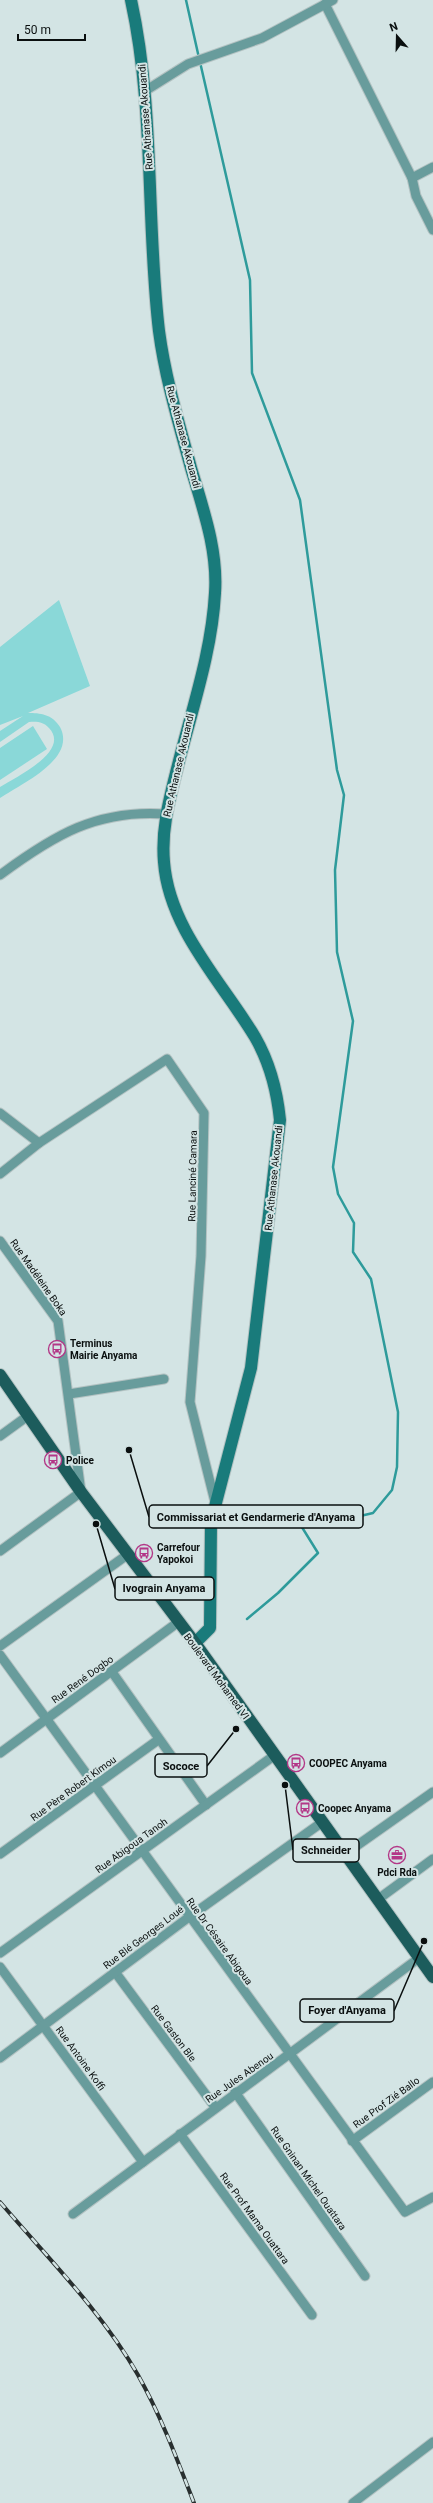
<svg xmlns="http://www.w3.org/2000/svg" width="433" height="2503" font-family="Roboto,sans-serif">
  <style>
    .green { fill: #8ad8d8 }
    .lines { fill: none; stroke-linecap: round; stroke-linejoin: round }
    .stream { stroke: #2e9b9b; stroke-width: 2.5 }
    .street-casing { stroke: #b3c2c2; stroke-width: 11 }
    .secondary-casing { stroke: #b3c2c2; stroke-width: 14 }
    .primary-casing { stroke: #b3c2c2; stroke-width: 14 }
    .street { stroke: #689c9c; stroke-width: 9 }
    .secondary { stroke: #197b7b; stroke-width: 12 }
    .primary { stroke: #1c5c5c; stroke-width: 12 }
    .rail-casing { stroke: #282f2f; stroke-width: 4 }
    .rail { stroke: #d3e4e4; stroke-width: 2.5; stroke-dasharray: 8; stroke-linecap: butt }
    .labels { text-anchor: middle; stroke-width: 4; stroke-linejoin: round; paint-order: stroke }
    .street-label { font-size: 10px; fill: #0a0f0f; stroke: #d3e4e4 }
    .poi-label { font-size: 10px; font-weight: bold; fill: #0a0f0f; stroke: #d3e4e4; text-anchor: start }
    .leader { fill: none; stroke: #0a0f0f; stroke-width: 1.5 }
    .callout-dot { fill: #0a0f0f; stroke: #d3e4e4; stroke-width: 1.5 }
    .callout { fill: #d3e4e4; stroke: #0a0f0f; stroke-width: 1.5 }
    .callout-label { font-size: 11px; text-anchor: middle; font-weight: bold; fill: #0a0f0f }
  </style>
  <rect width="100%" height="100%" fill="#d3e4e4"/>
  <g class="green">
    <path d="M59,600L90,686L28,713C40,713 52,714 60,727C77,759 21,784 0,798V787C16,777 71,751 49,728C44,722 37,721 29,722L0,742V731L23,716L0,725V647Z"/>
    <path d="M33,726L47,749L0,780V748Z"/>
  </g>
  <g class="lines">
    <g class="stream">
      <path d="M186,0L199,58"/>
      <path d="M200,62L250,280L252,373L300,500L337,770L344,795L335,870L337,952L353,1021L333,1167L338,1194L354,1223L353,1252L371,1279L398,1412L397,1467L392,1490L373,1513L356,1517L307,1519L300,1524L318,1553L278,1593L247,1619"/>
    </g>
    <g class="street-casing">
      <g id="street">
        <path d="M325,4L412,178L416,196L433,230"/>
        <path d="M145,91L188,64L262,38L333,0"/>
        <path d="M412,178L433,167"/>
        <path d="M0,875C54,835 97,809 166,814"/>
        <path d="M0,1113L39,1143"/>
        <path d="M0,1174L39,1143L167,1059L204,1113L201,1256L190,1402L215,1502"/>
        <path d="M0,1241L58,1321L81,1492L0,1551"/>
        <path d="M69,1394L164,1379"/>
        <path d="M0,1436L29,1415"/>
        <path d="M0,1646L127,1555"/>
        <path d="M0,1655L405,2212L433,2197"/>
        <path d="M112,1672L206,1805"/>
        <path d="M0,1753L177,1623"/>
        <path d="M0,1854L158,1740"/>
        <path d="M345,1854L433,1792"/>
        <path d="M377,1900L433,1859"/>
        <path d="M0,1953L275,1755"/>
        <path d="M0,1967L143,2162"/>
        <path d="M115,1972L215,2107"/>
        <path d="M0,2058L189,1917L321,1823"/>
        <path d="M235,2092L365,2276"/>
        <path d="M180,2134L312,2315"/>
        <path d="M352,2141L433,2082"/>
        <path d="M73,2214L419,1958"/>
        <path d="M353,2503L433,2442"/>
      </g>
    </g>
    <g class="secondary-casing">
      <path id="secondary" d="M131,0C155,109 146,221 159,331C165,377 179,424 191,468C203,509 218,550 215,593C212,651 192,709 178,765C170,797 161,828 164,862C169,929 222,982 255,1037C270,1063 277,1090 280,1120L251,1368L211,1522L210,1628L195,1643"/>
    </g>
    <g class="primary-casing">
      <path id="primary" d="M0,1375L81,1492L195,1643L433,1977"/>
    </g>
    <use href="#street" class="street"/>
    <use href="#secondary" class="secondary"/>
    <use href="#primary" class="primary"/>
    <g class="rail-casing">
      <path id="rail" d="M0,2202C47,2257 102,2312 138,2375C161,2416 177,2459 194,2503"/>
    </g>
    <use href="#rail" class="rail"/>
  </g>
  <defs>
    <g id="bus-ring" transform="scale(0.9)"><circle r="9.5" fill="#d3e4e4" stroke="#b33787" stroke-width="1.5"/><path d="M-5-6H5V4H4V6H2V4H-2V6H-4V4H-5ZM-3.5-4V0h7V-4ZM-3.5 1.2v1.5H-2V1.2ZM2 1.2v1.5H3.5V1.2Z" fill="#b33787"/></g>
    <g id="office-ring" transform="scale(0.9)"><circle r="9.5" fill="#d3e4e4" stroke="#b33787" stroke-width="1.5"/><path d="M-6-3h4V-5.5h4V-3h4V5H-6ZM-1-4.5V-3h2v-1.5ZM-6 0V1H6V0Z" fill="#b33787"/></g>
  </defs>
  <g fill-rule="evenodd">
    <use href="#bus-ring" x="57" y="1349"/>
    <use href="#bus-ring" x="53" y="1460"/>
    <use href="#bus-ring" x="144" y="1553"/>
    <use href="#bus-ring" x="296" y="1763"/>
    <use href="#bus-ring" x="305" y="1808"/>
    <use href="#office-ring" x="397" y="1855"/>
  </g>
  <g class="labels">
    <g class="street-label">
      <text transform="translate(145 117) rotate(-94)" y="4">Rue Athanase Akouandi</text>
      <text transform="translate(184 437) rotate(75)" y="4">Rue Athanase Akouandi</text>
      <text transform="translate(178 765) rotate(-77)" y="4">Rue Athanase Akouandi</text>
      <text transform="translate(192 1176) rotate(-89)" y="4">Rue Lanciné Camara</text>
      <text transform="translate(273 1178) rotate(-84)" y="4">Rue Athanase Akouandi</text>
      <text transform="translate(39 1277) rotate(55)" y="4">Rue Madéleine Boka</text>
      <text transform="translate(217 1676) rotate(54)" y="4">Boulevard Mohamed VI</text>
      <text transform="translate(82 1679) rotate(-36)" y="4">Rue René Dogbo</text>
      <text transform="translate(73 1788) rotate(-36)" y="4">Rue Père Robert Kimou</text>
      <text transform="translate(131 1845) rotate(-36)" y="4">Rue Abigoua Tanoh</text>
      <text transform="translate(143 1937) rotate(-37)" y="4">Rue Blé Georges Loué</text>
      <text transform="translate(220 1941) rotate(54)" y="4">Rue Dr Césaire Abigoua</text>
      <text transform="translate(174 2033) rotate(53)" y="4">Rue Gaston Ble</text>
      <text transform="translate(81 2058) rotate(54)" y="4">Rue Antoine Koffi</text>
      <text transform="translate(239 2077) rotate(-35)" y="4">Rue Jules Abenou</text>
      <text transform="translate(386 2102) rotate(-36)" y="4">Rue Prof Zié Ballo</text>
      <text transform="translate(309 2178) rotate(55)" y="4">Rue Gninan Michel Ouattara</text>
      <text transform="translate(255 2218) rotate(54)" y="4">Rue Prof Mama Ouattara</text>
    </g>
    <g class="poi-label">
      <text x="70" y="1347">Terminus<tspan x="70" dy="12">Mairie Anyama</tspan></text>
      <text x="66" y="1464">Police</text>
      <text x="157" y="1551">Carrefour<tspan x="157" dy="12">Yapokoi</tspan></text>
      <text x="309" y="1767">COOPEC Anyama</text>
      <text x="318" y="1812">Coopec Anyama</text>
      <text x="397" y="1876" text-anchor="middle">Pdci Rda</text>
    </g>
  </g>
  <path class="leader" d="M129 1450L149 1517M96 1524L115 1589M236 1729L207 1766M285 1785L293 1850M424 1941L394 2011"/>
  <g class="callout-dot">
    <circle cx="129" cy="1450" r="4"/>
    <circle cx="96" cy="1524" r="4"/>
    <circle cx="236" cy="1729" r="4"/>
    <circle cx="285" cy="1785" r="4"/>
    <circle cx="424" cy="1941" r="4"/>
  </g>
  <g class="callout">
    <rect x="149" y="1505" width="214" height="23" rx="4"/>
    <rect x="115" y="1577" width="99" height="23" rx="4"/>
    <rect x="155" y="1754" width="52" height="23" rx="4"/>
    <rect x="293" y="1839" width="66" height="23" rx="4"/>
    <rect x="300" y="1999" width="94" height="23" rx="4"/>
  </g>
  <g class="callout-label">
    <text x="256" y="1521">Commissariat et Gendarmerie d'Anyama</text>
    <text x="164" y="1592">Ivograin Anyama</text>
    <text x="181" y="1770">Sococe</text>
    <text x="326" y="1854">Schneider</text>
    <text x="347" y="2014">Foyer d'Anyama</text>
  </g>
  <g transform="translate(397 36) rotate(340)" stroke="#d3e4e4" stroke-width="3" paint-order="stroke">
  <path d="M0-3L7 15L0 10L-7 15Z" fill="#0a0f0f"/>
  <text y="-6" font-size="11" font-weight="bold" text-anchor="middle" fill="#0a0f0f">N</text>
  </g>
  <path d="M18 34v6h67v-6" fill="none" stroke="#0a0f0f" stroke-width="2"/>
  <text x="24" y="34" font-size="12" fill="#0a0f0f" stroke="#d3e4e4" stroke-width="3" paint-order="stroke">50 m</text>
</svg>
